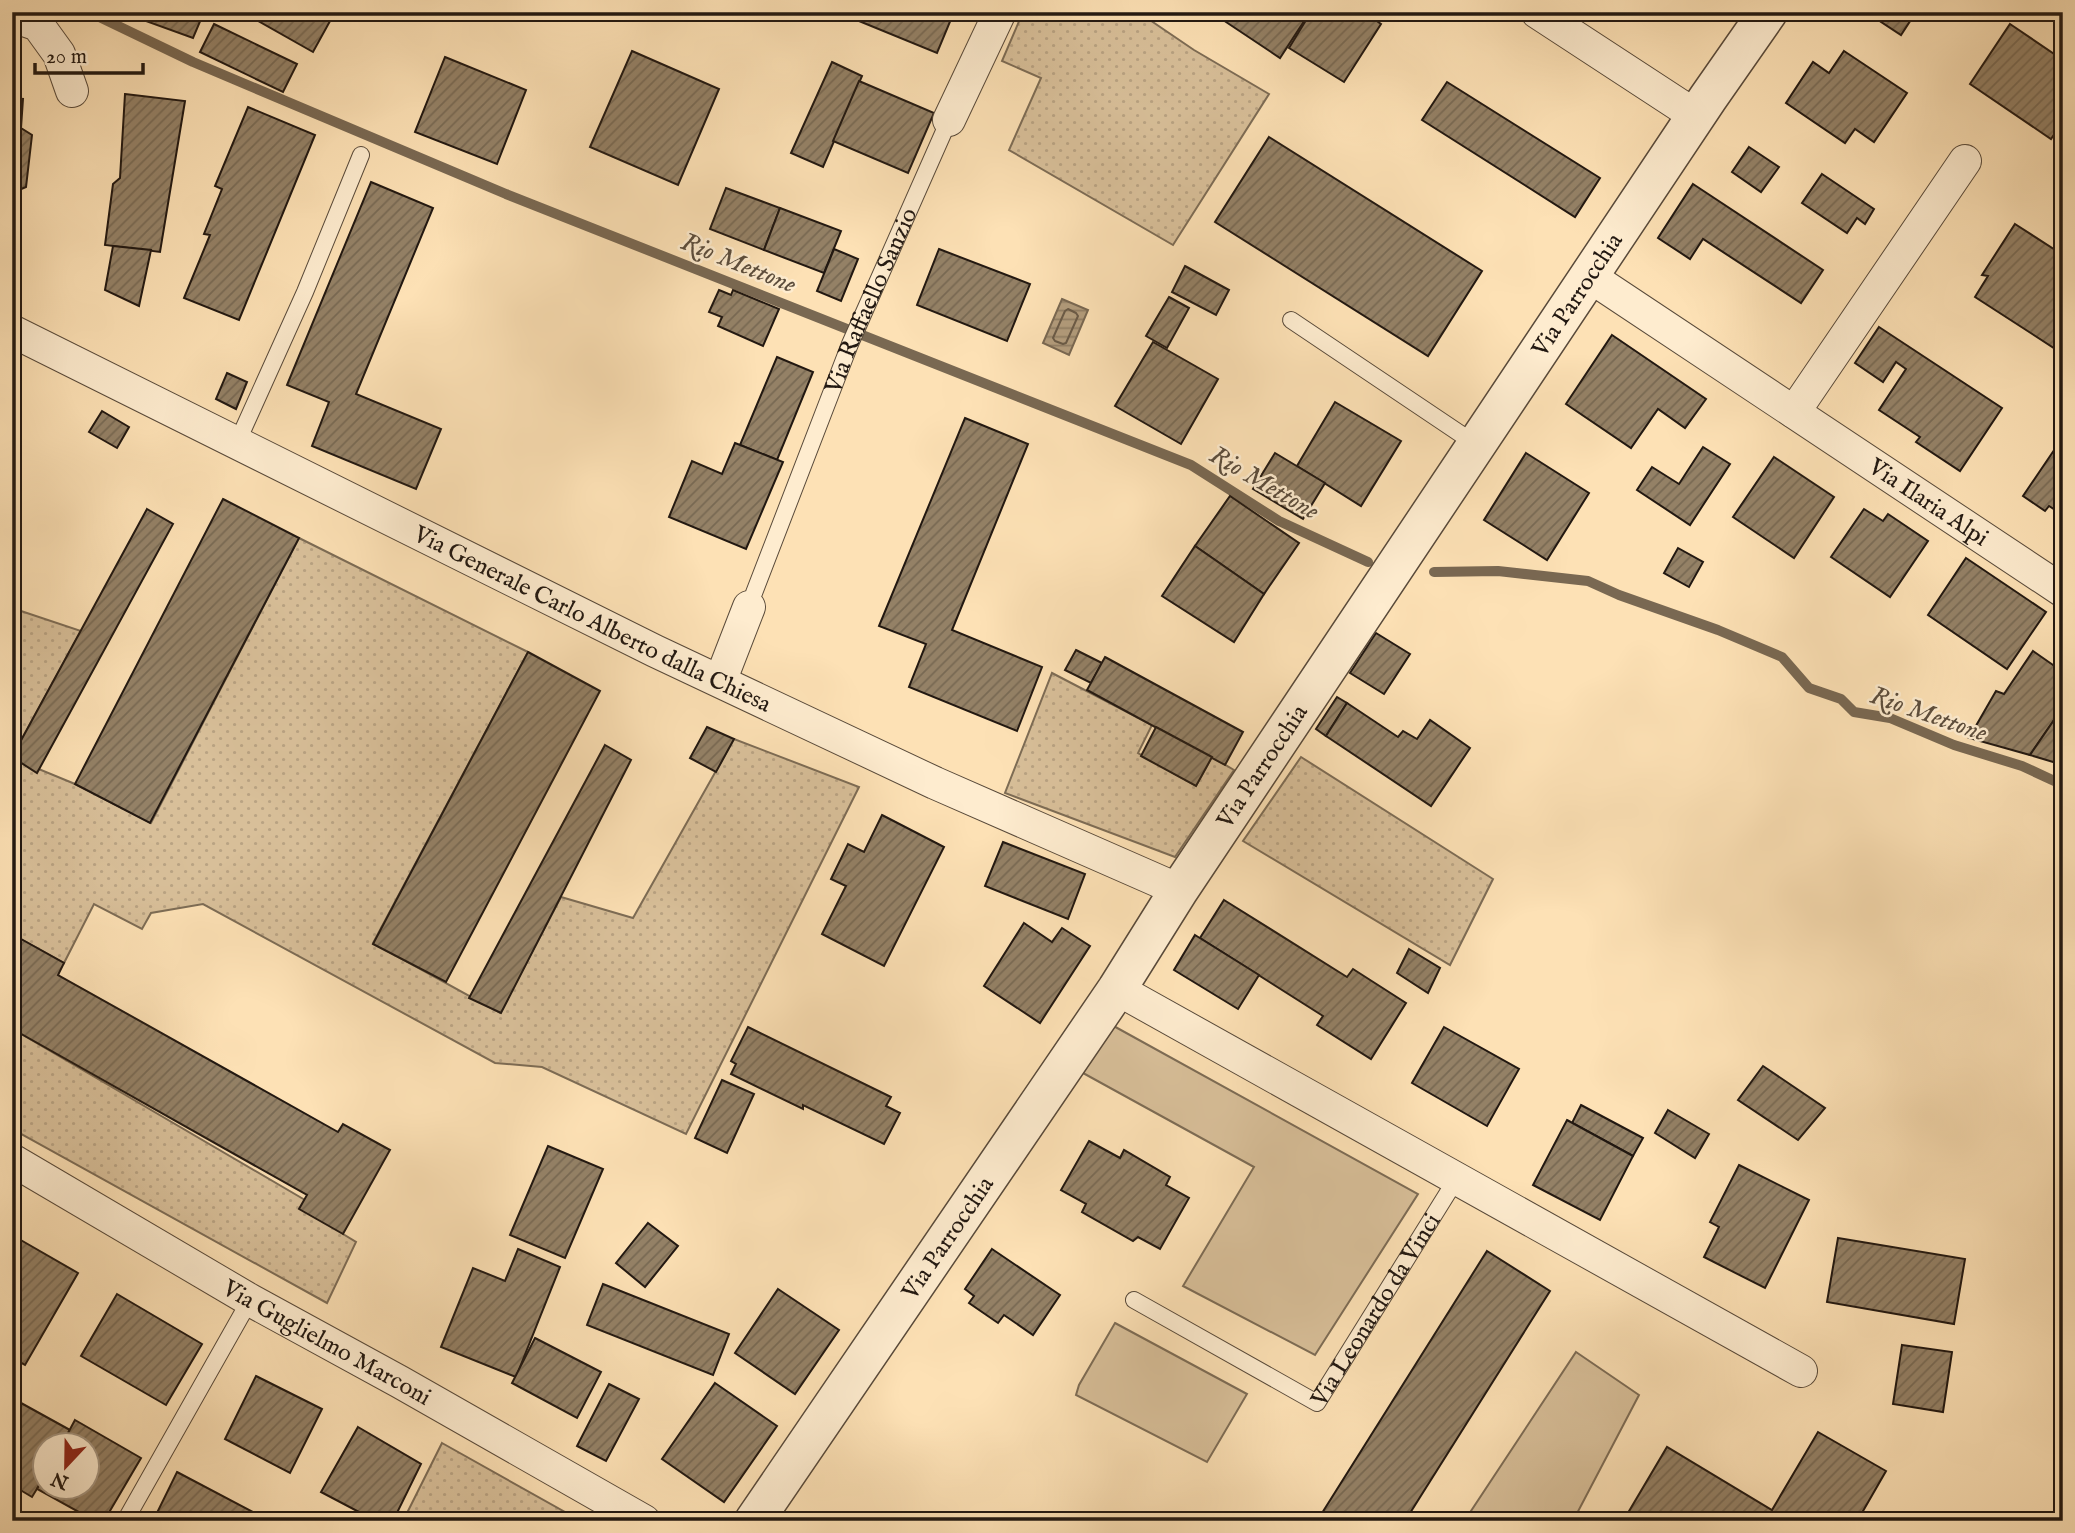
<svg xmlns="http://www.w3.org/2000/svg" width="2075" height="1533" font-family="'IM FELL English',serif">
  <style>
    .grass { fill: url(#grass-dots); stroke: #7d6c55; stroke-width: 2 }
    .park { fill: #d8bf99; stroke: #7d6c55; stroke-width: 2 }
    .water { fill: url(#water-rules); stroke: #796852; stroke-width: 2 }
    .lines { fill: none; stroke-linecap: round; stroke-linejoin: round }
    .shore { stroke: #6a5a47; stroke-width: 2 }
    .stream { stroke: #796852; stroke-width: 10 }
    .building { fill: url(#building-hatch); stroke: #221811; stroke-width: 2 }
    .service-casing { stroke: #594a3a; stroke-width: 18 }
    .minor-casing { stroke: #594a3a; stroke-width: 34 }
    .tertiary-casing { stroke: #594a3a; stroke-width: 41 }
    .service { stroke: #feeccf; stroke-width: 16 }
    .minor { stroke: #feeccf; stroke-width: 32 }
    .tertiary { stroke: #feeccf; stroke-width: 38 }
    .labels { text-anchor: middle; stroke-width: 5; stroke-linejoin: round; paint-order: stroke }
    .street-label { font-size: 24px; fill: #221811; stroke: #feeccf }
    .water-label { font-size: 26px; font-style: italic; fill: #5c4d3c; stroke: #feeccf }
  </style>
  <defs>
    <pattern id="grass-dots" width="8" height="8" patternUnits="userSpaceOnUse" patternTransform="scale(1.75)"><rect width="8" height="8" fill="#d8bf99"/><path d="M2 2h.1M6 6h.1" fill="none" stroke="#b9a383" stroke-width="1.8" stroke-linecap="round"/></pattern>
    <pattern id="water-rules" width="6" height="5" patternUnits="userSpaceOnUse" patternTransform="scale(1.75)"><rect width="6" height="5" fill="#b39d7d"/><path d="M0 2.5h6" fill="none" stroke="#917f65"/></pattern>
    <pattern id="building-hatch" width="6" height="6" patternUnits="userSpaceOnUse" patternTransform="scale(1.75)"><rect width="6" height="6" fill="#948166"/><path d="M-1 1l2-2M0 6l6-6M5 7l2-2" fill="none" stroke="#786953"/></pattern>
  </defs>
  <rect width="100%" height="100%" fill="#fde1b5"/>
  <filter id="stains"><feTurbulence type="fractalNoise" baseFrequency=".00286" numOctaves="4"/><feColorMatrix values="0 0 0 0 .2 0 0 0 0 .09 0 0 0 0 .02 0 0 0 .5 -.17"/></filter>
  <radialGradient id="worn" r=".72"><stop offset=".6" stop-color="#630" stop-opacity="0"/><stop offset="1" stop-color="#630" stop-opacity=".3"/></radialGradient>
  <g class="grass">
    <path d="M1023,12H1138L1194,50L1269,94L1173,245L1009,150L1041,78L1002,61Z"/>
    <path d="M299,538L528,652L373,943L500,1013L561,897L633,918L734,739L859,787L686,1134L542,1067L495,1063L203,904L151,913L142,929L94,904L64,963L12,934V758L75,784L151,823Z"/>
    <path d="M12,608L81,631L12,757Z"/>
    <path d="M1052,673L1152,725L1138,753L1196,786L1212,757L1234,770L1175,857L1005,793Z"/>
    <path d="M1301,757L1493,879L1450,965L1243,841Z"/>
    <path d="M16,1031L305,1200L343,1234L356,1242L327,1303L12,1129V1037Z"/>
    <path d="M442,1443L581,1521H403Z"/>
  </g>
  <g class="park">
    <path d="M1110,1024L1418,1194L1315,1355L1183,1286L1254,1167L1083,1073Z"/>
    <path d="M1115,1323L1247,1394L1207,1462L1076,1395L1079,1385Z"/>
    <path d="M1576,1352L1639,1395L1573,1521H1479L1469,1514Z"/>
  </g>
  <path class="water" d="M1062,299L1088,310L1069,355L1043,343Z"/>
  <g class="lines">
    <path class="shore" d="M1068,309L1076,313L1078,316L1066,343L1063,344L1055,341L1053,338L1065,311Z"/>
    <g class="stream">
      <path d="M89,12L193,62L506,194L1191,465L1279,521L1368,562"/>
      <path d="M1434,572L1498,571L1588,581L1619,595L1718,630L1782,657L1809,688L1841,699L1854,712L1890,718L1954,745L2022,766L2063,785"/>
    </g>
  </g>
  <g class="building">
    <path d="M146,12H204L193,38L143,20Z"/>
    <path d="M247,12H335L313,52L246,14Z"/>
    <path d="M837,12H954L937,53Z"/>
    <path d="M1223,12H1310L1280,58L1220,18Z"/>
    <path d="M1311,12H1364L1381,24L1344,82L1289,48Z"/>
    <path d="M1866,12H1916L1901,35Z"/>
    <path d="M214,24L297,64L283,92L200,52Z"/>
    <path d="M2010,24L2063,60V121L2051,139L1970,84Z"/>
    <path d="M632,51L719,89L678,185L590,147Z"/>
    <path d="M1844,51L1907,93L1874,142L1855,129L1845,143L1786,103L1813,62L1829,73Z"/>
    <path d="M445,57L526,90L497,164L415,132Z"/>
    <path d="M832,62L862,76L823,167L791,153Z"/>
    <path d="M859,81L934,113L908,173L833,141Z"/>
    <path d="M1447,82L1600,178L1575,217L1422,120Z"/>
    <path d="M125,94L185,101L160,252L105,245L113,184L120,178Z"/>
    <path d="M12,98L23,99L21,128L32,135L26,187L12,193Z"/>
    <path d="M248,107L315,135L239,320L184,298L210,235L204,234L222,189L215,186Z"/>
    <path d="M1269,137L1482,271L1428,356L1215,222Z"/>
    <path d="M1749,147L1779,167L1761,192L1732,172Z"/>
    <path d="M1822,174L1874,209L1865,224L1857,218L1847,233L1802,203Z"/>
    <path d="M371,182L433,208L356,394L441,429L416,489L312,446L329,402L287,385Z"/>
    <path d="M1693,184L1823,270L1801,303L1703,239L1690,259L1658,238Z"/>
    <path d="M726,188L780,208L764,250L710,229Z"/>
    <path d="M780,208L841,231L824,273L764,250Z"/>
    <path d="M2015,224L2063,255V347L2060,352L1975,297L1988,276L1982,275Z"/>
    <path d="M113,246L151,250L139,306L105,290Z"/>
    <path d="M834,249L858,259L841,301L817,291Z"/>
    <path d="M939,249L1030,284L1007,341L917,305Z"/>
    <path d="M1185,266L1229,290L1216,315L1172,292Z"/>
    <path d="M719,290L731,295L733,290L779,309L763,346L718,326L722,317L709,312Z"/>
    <path d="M1169,297L1189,308L1167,348L1146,336Z"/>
    <path d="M1879,327L2002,408L1960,471L1916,442L1920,437L1879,410L1906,369L1896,362L1883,382L1855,363Z"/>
    <path d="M1612,335L1706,399L1685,428L1658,409L1631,448L1566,404Z"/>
    <path d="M1153,342L1218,379L1181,444L1115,406Z"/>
    <path d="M777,357L813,372L777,460L740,445Z"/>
    <path d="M227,373L247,382L236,409L216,399Z"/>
    <path d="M1335,402L1401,441L1361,506L1297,466Z"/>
    <path d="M102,411L129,427L117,448L89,432Z"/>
    <path d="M965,418L1028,444L952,630L1042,667L1017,731L909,687L926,644L879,626Z"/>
    <path d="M2063,437V515L2049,506L2045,511L2023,496Z"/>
    <path d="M735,443L783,462L746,549L669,517L692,461L722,474Z"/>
    <path d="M1703,447L1730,464L1690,525L1637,490L1652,467L1679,484Z"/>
    <path d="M1275,453L1325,483L1303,519L1253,489Z"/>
    <path d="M1526,453L1589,493L1547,560L1484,520Z"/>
    <path d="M1774,457L1834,497L1794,558L1733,517Z"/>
    <path d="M1230,496L1299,543L1264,594L1195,546Z"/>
    <path d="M223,499L299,538L150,823L75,784Z"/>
    <path d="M147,509L173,524L37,773L12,757Z"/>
    <path d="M1864,509L1883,521L1888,514L1928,541L1890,597L1831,557Z"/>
    <path d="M1195,546L1264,594L1234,642L1162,596Z"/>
    <path d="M1678,548L1703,562L1689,587L1664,573Z"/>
    <path d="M1966,558L2046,612L2007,669L1928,615Z"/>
    <path d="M1376,633L1410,654L1384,694L1350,673Z"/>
    <path d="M1076,650L1102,663L1091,683L1065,670Z"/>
    <path d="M2033,651L2063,672V707L2030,755L1969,738L1996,691L2004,694Z"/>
    <path d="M528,652L600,691L446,982L373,944Z"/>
    <path d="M1105,657L1243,732L1225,765L1087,690Z"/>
    <path d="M1337,697L1347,703L1326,736L1316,729Z"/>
    <path d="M1347,703L1398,737L1403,731L1417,739L1430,720L1470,748L1431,806L1326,736Z"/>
    <path d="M2063,707V765L2030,755Z"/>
    <path d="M707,727L734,739L716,772L690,758Z"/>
    <path d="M1156,727L1212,757L1196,786L1141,756Z"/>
    <path d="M605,745L631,760L501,1013L469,998Z"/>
    <path d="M882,815L944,847L884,966L822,934L846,886L831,879L848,844L864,852Z"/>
    <path d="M1003,842L1085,874L1068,919L985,886Z"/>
    <path d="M1224,900L1347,977L1353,969L1406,1003L1371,1059L1317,1025L1323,1016L1200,938Z"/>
    <path d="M1024,923L1052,942L1062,928L1090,946L1040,1023L984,986Z"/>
    <path d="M12,934L64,963L58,975L338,1132L343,1124L390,1150L343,1234L299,1209L307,1195L16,1031L12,1037Z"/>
    <path d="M1195,935L1259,975L1238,1009L1174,970Z"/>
    <path d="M1409,949L1440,968L1428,993L1397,973Z"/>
    <path d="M748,1027L891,1097L886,1106L900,1113L884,1144L803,1105V1109L731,1074L736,1064L731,1061Z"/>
    <path d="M1444,1027L1519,1069L1487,1126L1412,1083Z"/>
    <path d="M1763,1066L1825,1108L1798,1140L1738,1100Z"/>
    <path d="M722,1080L754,1094L727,1153L695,1138Z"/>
    <path d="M1581,1105L1643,1138L1633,1156L1572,1123Z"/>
    <path d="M1668,1110L1709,1134L1695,1158L1655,1133Z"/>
    <path d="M1567,1120L1633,1156L1600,1220L1533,1185Z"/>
    <path d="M1089,1141L1120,1158L1124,1150L1170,1177L1166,1185L1189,1198L1160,1249L1138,1237L1133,1241L1082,1212L1086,1204L1061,1190Z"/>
    <path d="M548,1146L603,1169L565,1258L510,1235Z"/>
    <path d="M1739,1165L1809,1200L1765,1288L1704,1257L1719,1227L1710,1222Z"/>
    <path d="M648,1223L678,1246L645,1287L616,1263Z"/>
    <path d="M12,1235L78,1273L25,1365L12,1358Z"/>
    <path d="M1838,1238L1965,1259L1954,1324L1827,1302Z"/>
    <path d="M518,1249L560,1267L516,1377L441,1347L473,1268L505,1281Z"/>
    <path d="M992,1249L1060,1295L1033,1335L1004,1315L998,1323L969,1303L974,1296L965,1289Z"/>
    <path d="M1487,1251L1550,1291L1405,1521H1317Z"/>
    <path d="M603,1284L729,1334L713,1375L587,1325Z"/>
    <path d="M778,1289L839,1330L795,1394L735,1353Z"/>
    <path d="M117,1294L202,1344L166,1405L81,1356Z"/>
    <path d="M535,1338L601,1372L577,1418L512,1383Z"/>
    <path d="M1902,1345L1952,1352L1943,1412L1893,1404Z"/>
    <path d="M256,1376L322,1409L290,1473L225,1439Z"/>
    <path d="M715,1383L777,1426L724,1502L662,1459Z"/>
    <path d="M609,1384L639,1399L606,1461L577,1446Z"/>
    <path d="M12,1398L70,1430L61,1446H46V1474L32,1497L12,1485Z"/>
    <path d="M75,1420L141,1458L104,1521H95L37,1489L46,1474V1488H88V1446H61Z"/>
    <path d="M358,1427L421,1464L393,1521H376L321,1492Z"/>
    <path d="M1818,1432L1886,1471L1859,1518L1863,1521H1630L1625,1518L1667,1447L1772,1510Z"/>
    <path d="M177,1472L270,1521H153Z"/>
  </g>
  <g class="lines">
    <g class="service-casing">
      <g id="service">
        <path d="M1291,320L1477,445"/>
        <path d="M237,443L305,292L361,155"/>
        <path id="s1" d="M754,593L850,344L949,120"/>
        <path id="s2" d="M1134,1300L1317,1403L1457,1178"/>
        <path d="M125,1521L250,1300"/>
      </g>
    </g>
    <g class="minor-casing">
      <g id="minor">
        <path d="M1537,12L1696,116"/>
        <path d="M12,16L38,25L59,54L72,91"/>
        <path d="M949,120L1000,12"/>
        <path id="s3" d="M1589,276L2063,591"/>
        <path id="s4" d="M12,331L655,651L935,783L1179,890"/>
        <path d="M1794,412L1965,161"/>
        <path d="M727,684L723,674L749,607"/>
        <path d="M1117,989L1801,1371"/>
        <path id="s5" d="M12,1160L250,1300L400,1382L644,1521"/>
      </g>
    </g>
    <g class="tertiary-casing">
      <g id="tertiary">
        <path id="s6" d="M754,1521L1117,989L1179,890L1708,98L1768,12"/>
      </g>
    </g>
    <use href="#service" class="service"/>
    <use href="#minor" class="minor"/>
    <use href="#tertiary" class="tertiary"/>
  </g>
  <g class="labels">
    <g class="street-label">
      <text dy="8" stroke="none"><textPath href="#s6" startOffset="1477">Via Parrocchia</textPath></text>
      <text dy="8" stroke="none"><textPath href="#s1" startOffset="315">Via Raffaello Sanzio</textPath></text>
      <text dy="8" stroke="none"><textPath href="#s3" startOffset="408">Via Ilaria Alpi</textPath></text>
      <text dy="8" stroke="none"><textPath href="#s4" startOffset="648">Via Generale Carlo Alberto dalla Chiesa</textPath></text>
      <text dy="8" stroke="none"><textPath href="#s6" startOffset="910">Via Parrocchia</textPath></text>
      <text dy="8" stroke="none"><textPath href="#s6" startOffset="343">Via Parrocchia</textPath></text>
      <text dy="8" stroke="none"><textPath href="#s2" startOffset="320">Via Leonardo da Vinci</textPath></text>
      <text dy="8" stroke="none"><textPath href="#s5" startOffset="364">Via Guglielmo Marconi</textPath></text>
    </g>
    <g class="water-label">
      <text transform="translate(739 262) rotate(22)" y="9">Rio Mettone</text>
      <text transform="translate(1265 482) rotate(30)" y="9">Rio Mettone</text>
      <text transform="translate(1929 713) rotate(19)" y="9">Rio Mettone</text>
    </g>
  </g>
  <rect width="2075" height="1533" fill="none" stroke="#fde1b5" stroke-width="42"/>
  <rect x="14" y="14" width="2047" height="1505" fill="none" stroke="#221811" stroke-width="3.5"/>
  <rect x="21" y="21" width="2033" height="1491" fill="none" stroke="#221811" stroke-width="2"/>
  <g transform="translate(66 1466) rotate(202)"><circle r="33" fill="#feeccf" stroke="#a69783" stroke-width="2"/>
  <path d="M0-5L12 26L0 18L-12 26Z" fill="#8f2418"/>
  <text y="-10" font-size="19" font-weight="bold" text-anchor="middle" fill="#221811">N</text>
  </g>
  <path d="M35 63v10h108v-10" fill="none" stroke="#221811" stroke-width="3.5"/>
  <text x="46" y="63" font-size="21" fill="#221811" stroke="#feeccf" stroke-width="5" paint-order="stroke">20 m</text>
  <rect width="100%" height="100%" filter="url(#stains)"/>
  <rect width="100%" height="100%" fill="url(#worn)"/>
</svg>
